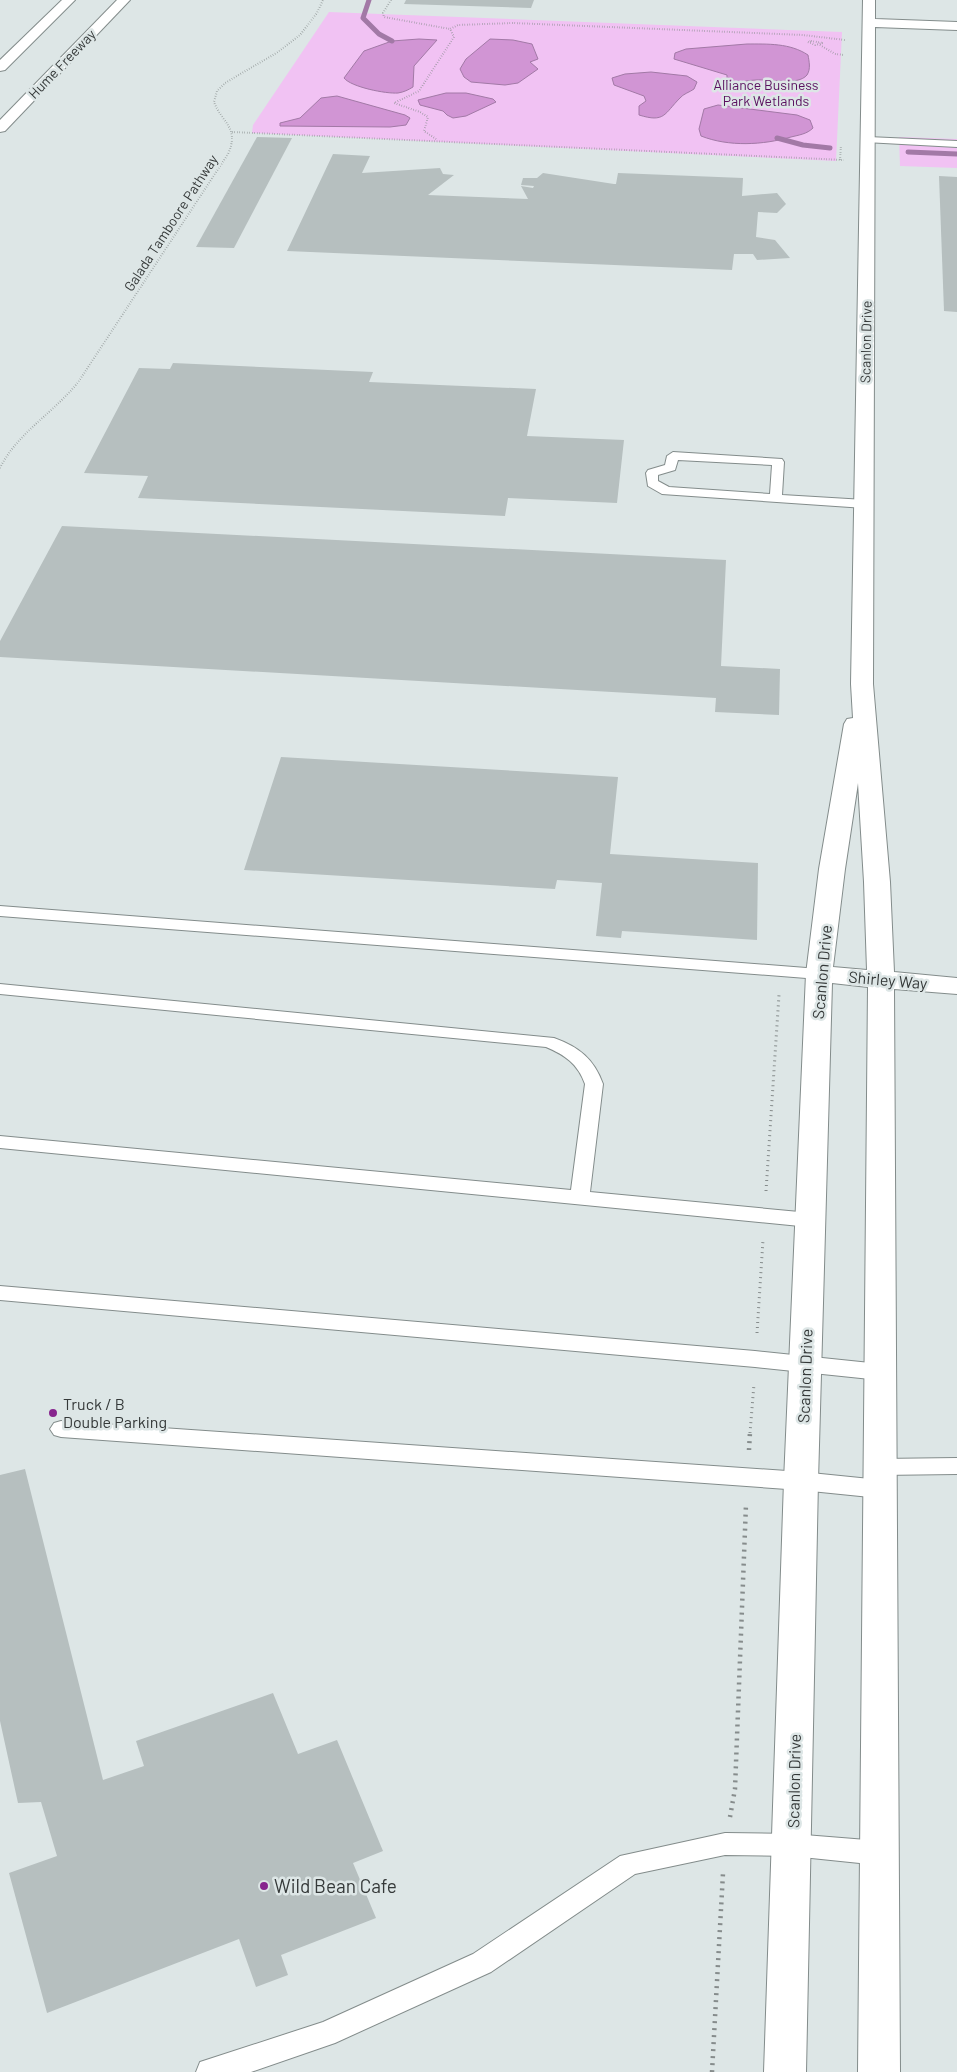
<svg xmlns="http://www.w3.org/2000/svg" width="957" height="2072" font-family="Barlow,sans-serif">
  <style>
    .green { fill: #f1c2f3 }
    .water { fill: #d195d4; stroke: #a279a6 }
    .lines { fill: none; stroke-linecap: round; stroke-linejoin: round }
    .stream { stroke: #a279a6; stroke-width: 5 }
    .building { fill: #b6bfbf }
    .service-casing { stroke: #838c8b; stroke-width: 2 }
    .minor-casing { stroke: #838c8b; stroke-width: 2 }
    .motorway-casing { stroke: #838c8b; stroke-width: 2 }
    .path-far2 { stroke: #868c8c; stroke-width: 2; stroke-dasharray: 0.5 2; stroke-linecap: butt }
    .path-far1 { stroke: #868c8c; stroke-width: 3; stroke-dasharray: 1 4; stroke-linecap: butt }
    .path { stroke: #868c8c; stroke-width: 4.5; stroke-dasharray: 2 5; stroke-linecap: butt }
    .service { fill: #fff; fill-rule: evenodd }
    .minor { fill: #fff; fill-rule: evenodd }
    .motorway { fill: #fff; fill-rule: evenodd }
    .poi-dot { fill: #87258e; stroke: #dde6e6; stroke-width: 2 }
    .labels { text-anchor: middle; stroke-width: 5; stroke-linejoin: round; paint-order: stroke }
    .far-street-label { font-size: 14px; fill: #353939; stroke: #dde6e6 }
    .far-park-label { font-size: 14px; fill: #5a105f; stroke: #dde6e6 }
    .street-label { font-size: 16px; fill: #353939; stroke: #dde6e6 }
    .poi-label { font-size: 16px; fill: #353939; stroke: #dde6e6; text-anchor: start }
    .near-poi-label { font-size: 19px; fill: #353939; stroke: #dde6e6; text-anchor: start }
  </style>
  <rect width="100%" height="100%" fill="#dde6e6"/>
  <g class="green">
    <path d="M329,12L842,32L836,161L252,133L253,125Z"/>
    <path d="M899,137L957,139V168L900,166Z"/>
  </g>
  <g class="water">
    <path d="M419,39L437,40L414,66L413,87C408,90 404,92 398,93C386,94 351,87 344,78L364,51L392,41Z"/>
    <path d="M490,39L513,40L532,44L538,59L530,62L538,69L518,83L505,85L471,82L464,77L460,69L466,59Z"/>
    <path d="M747,44C768,44 790,43 808,55C809,61 811,69 807,75C798,86 769,79 756,80C748,80 740,83 732,83L727,80V75L674,59L675,53L686,49Z"/>
    <path d="M651,72L687,76L697,82L694,89C690,92 683,94 680,98C664,114 665,123 639,115V106L646,101L644,96L614,85L612,78L625,74Z"/>
    <path d="M446,93H466L493,99L496,102L466,116L453,118L447,115L443,111L420,105L418,100Z"/>
    <path d="M337,96L405,115L410,118L406,125L390,127L280,126V123L300,118L321,98Z"/>
    <path d="M718,105L797,115L810,120L813,128C807,134 799,135 791,137C763,145 729,147 701,136L699,129L704,109Z"/>
  </g>
  <g class="lines">
    <g class="stream">
      <path d="M369,0L363,18L379,34L392,41"/>
      <path d="M777,138L803,145L830,148"/>
      <path d="M908,152L957,154"/>
    </g>
  </g>
  <g class="building">
    <path d="M406,0H534L531,8L404,4Z"/>
    <path d="M257,137L292,138L234,248L196,247Z"/>
    <path d="M333,154L370,156L362,173L440,168L443,174L454,175L428,195L528,199L521,186L533,188L534,186L521,185L523,178H537L543,173L614,184H616L618,173L743,178L742,196L777,193L786,204L777,213L758,212L756,237L775,240L790,258L757,260L753,254H734L732,270L287,251Z"/>
    <path d="M939,176L957,177V312L944,311Z"/>
    <path d="M173,363L373,372L369,382L536,389L527,436L624,440L617,503L508,498L505,516L138,498L148,476L84,473L139,368L170,369Z"/>
    <path d="M62,526L726,560L721,666L780,669L779,715L715,712L716,698L0,657V641Z"/>
    <path d="M281,757L618,777L610,854L758,863L757,940L622,931L621,938L596,936L602,883L557,880L555,889L244,870Z"/>
    <path d="M25,1469L103,1780L144,1766L136,1741L273,1693L298,1754L337,1740L383,1851L353,1863L376,1918L281,1955L288,1975L256,1987L239,1939L47,2013L9,1873L57,1856L41,1802L18,1803L0,1721V1475Z"/>
  </g>
  <g class="lines">
    <g class="service-casing">
      <g id="service">
        <path d="M868,137L957,141V147L865,142L863,140Z"/>
        <path d="M673,452L782,459L784,462L782,495L865,500L871,504L865,508L662,494L648,486L646,473L648,470L665,465L667,456ZM678,460L772,465L770,494L669,487L658,481V475L675,470Z"/>
        <path d="M0,906L819,969L825,970L827,974L825,978L819,979L0,916Z"/>
        <path d="M0,984L554,1038C579,1047 594,1059 603,1084L590,1192L810,1213L817,1215L820,1220L817,1225L810,1227L0,1148V1136L571,1190L585,1084C578,1064 565,1055 546,1047L0,994Z"/>
        <path d="M0,1286L755,1351L880,1364L887,1366L890,1372L887,1378L880,1380L755,1367L0,1300Z"/>
        <path d="M61,1421L801,1472L880,1480L888,1483L891,1489L888,1495L880,1498L801,1490L61,1437L54,1435L50,1429L54,1423Z"/>
        <path d="M957,1458V1474L880,1475L872,1473L869,1467L872,1461L880,1459Z"/>
        <path d="M725,1833L792,1834L879,1841L888,1845L892,1853L888,1861L879,1865L792,1856L725,1855L635,1874L491,1972L335,2043L251,2072H196L200,2062L323,2022L473,1954L620,1856Z"/>
      </g>
    </g>
    <g class="minor-casing">
      <path id="minor" d="M863,0H875V19L957,22V30L875,27L873,684L890,882L894,972L957,978V994L894,989L900,2072H858L868,987L832,983L818,1481L806,2072H764L784,1481L806,974L819,869L844,724L847,719L853,718L851,684ZM858,783L864,882L867,970L833,967L845,869Z"/>
    </g>
    <g class="motorway-casing">
      <g id="motorway">
        <path d="M62,0H75L5,70L0,71V60Z"/>
        <path d="M117,0H130L5,131L0,132V120Z"/>
      </g>
    </g>
    <g class="path-far2">
      <path d="M391,0L383,13L384,17L450,29"/>
      <path d="M811,41L823,43L815,45L808,42Z"/>
      <path d="M820,45L835,54L844,55"/>
      <path d="M232,132L844,160"/>
      <path d="M436,139L424,131L428,117L420,112L394,103L419,91L454,37L450,29L458,25L513,23L803,35L845,40"/>
      <path d="M840,160L841,145"/>
      <path d="M0,468C17,433 55,412 79,381L228,154C240,128 222,123 214,102L217,91L225,83L278,52L300,35L317,13L323,0"/>
    </g>
    <g class="path-far1">
      <path d="M766,1191L779,995"/>
      <path d="M757,1333L763,1240"/>
      <path d="M750,1433L754,1384"/>
    </g>
    <g class="path">
      <path d="M749,1450L750,1432"/>
      <path d="M730,1817L735,1789L746,1504"/>
      <path d="M712,2072L723,1873"/>
    </g>
    <use href="#service" class="service"/>
    <use href="#minor" class="minor"/>
    <use href="#motorway" class="motorway"/>
  </g>
  <g class="poi-dot">
    <circle cx="53" cy="1413" r="5"/>
    <circle cx="264" cy="1886" r="5"/>
  </g>
  <g class="labels">
    <g class="far-street-label">
      <text transform="translate(62 64) rotate(-46)" y="5">Hume Freeway</text>
      <text transform="translate(171 223) rotate(-57)" y="5">Galada Tamboore Pathway</text>
      <text transform="translate(866 342) rotate(-89)" y="5">Scanlon Drive</text>
    </g>
    <g class="far-park-label">
      <text x="766" y="90">Alliance Business<tspan x="766" dy="16">Park Wetlands</tspan></text>
    </g>
    <g class="street-label">
      <text transform="translate(822 972) rotate(-85)" y="6">Scanlon Drive</text>
      <text transform="translate(888 980) rotate(5)" y="6">Shirley Way</text>
      <text transform="translate(805 1376) rotate(-88)" y="6">Scanlon Drive</text>
      <text transform="translate(794 1781) rotate(-89)" y="6">Scanlon Drive</text>
    </g>
    <g class="poi-label">
      <text x="63" y="1410">Truck / B<tspan x="63" dy="18">Double Parking</tspan></text>
    </g>
    <g class="near-poi-label">
      <text x="274" y="1893">Wild Bean Cafe</text>
    </g>
  </g>
</svg>
